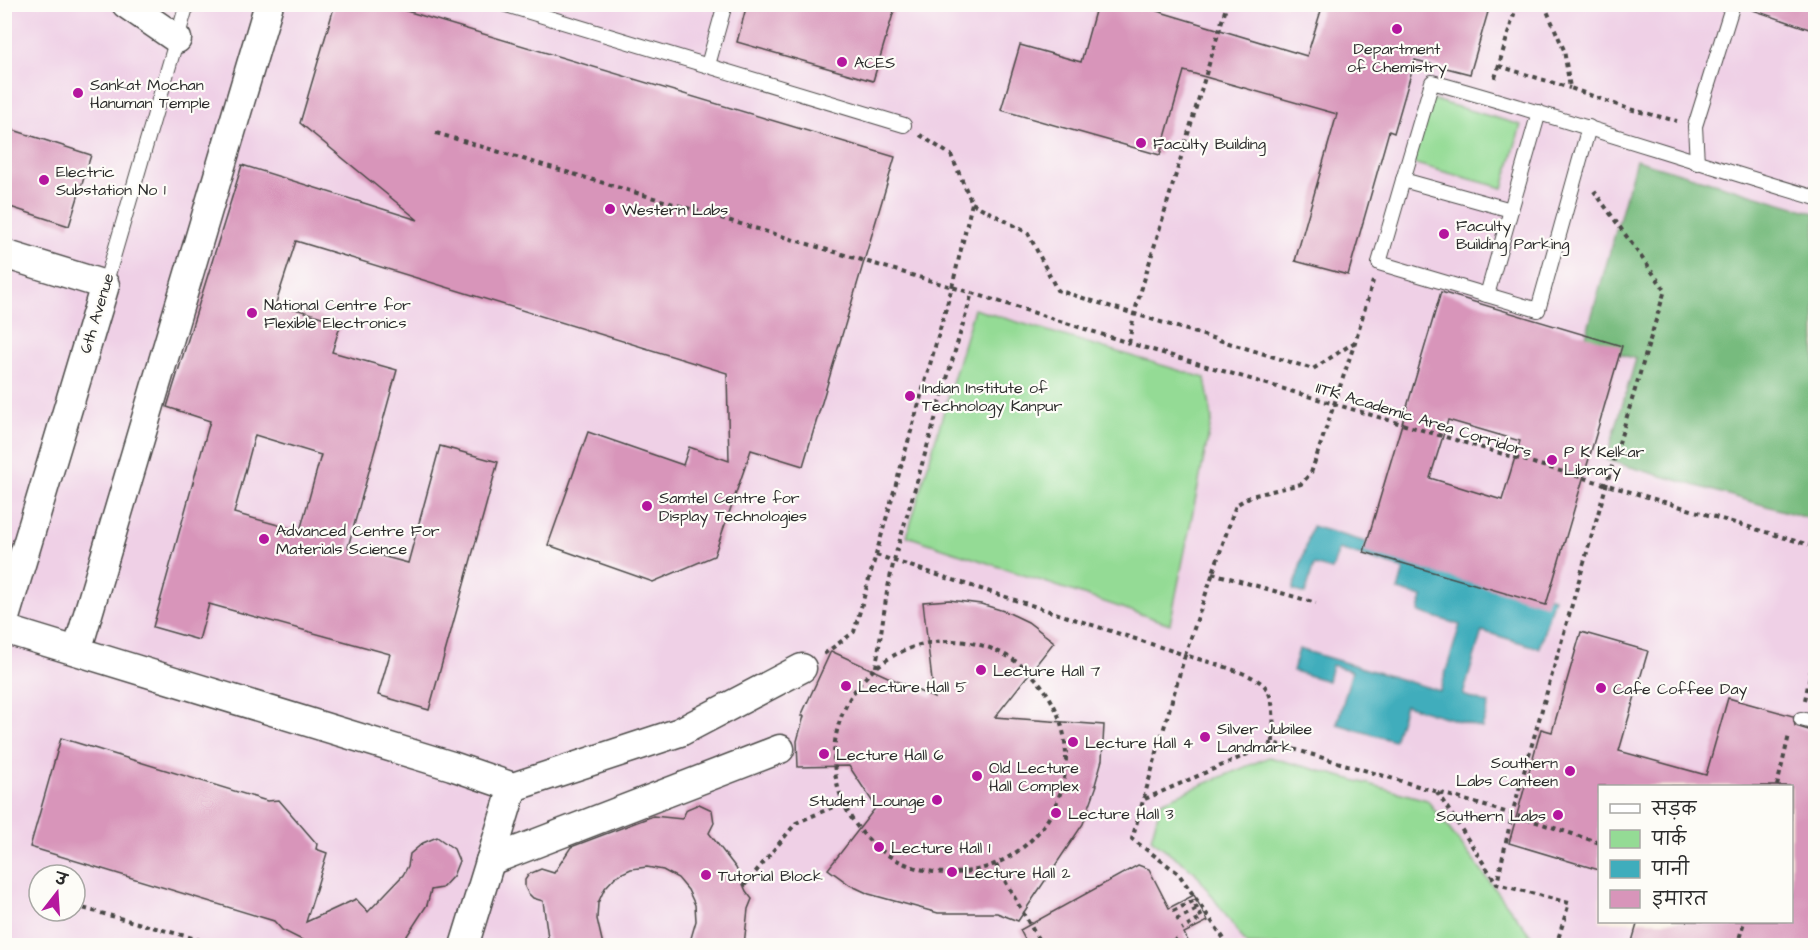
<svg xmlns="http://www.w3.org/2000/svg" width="1820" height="950" font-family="'Architects Daughter','Playpen Sans Deva',sans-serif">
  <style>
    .built { fill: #efd0e6; fill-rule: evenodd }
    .green { fill: #94db95; stroke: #608360; stroke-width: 1.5 }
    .forest { fill: #77bb7e; stroke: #517354; stroke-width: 1.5 }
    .water { fill: #3fadbc; stroke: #356c74; stroke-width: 1.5 }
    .building { fill: #d895ba; fill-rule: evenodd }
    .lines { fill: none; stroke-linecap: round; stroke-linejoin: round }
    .service-casing { stroke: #4a4846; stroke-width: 16 }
    .minor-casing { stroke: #4a4846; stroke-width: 31 }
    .path { stroke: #4a4846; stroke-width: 4; stroke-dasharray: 4.5 4.5; stroke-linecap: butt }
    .service { stroke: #fff; stroke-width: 14 }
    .minor { stroke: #fff; stroke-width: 28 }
    .poi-dot { fill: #b5179e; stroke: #fdfcf7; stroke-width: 2 }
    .labels { text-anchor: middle; stroke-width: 4.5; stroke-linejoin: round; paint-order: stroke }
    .poi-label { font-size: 16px; fill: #2b2b2b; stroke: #fdfcf7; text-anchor: start }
    .street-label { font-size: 16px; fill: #2b2b2b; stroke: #fdfcf7 }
  </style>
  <rect width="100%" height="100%" fill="#fdfcf7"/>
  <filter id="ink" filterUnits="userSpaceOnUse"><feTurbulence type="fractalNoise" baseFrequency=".0167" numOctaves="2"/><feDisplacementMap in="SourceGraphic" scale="12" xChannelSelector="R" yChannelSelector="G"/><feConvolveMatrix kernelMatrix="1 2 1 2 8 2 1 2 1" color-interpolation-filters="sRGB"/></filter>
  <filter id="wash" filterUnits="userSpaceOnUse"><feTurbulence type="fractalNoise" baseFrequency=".008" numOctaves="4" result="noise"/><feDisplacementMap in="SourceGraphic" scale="24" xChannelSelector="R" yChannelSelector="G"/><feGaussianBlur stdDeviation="1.35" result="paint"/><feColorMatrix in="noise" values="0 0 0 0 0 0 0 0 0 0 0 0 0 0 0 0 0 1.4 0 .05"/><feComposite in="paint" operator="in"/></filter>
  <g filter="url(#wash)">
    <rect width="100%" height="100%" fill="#f9eede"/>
    <path class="built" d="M5,5H1815V945L5,946ZM1600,786H1792V922H1600ZM39,875H75V911H39Z"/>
    <g class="green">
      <path d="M1430,99L1521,125L1503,188L1412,163Z"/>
      <path d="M974,309L1205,378L1212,418L1170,624L907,536Z"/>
      <path d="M1269,757L1427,800L1538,945H1247L1195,872L1151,839L1161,802Z"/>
    </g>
    <path class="forest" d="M1636,160L1815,213V520L1606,460L1636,359L1584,343Z"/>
    <path class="water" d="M1312,526L1554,598L1539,648L1482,631L1463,695L1489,704L1482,728L1405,705L1394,741L1337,724L1352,671L1332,665L1328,681L1293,671L1299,649L1440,691L1460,625L1419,612L1422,597L1398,590L1404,569L1339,549L1332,570L1314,565L1305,594L1293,590Z"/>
    <g id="blocks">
      <g class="building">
        <path d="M335,4H383L895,157L803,466L751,450L714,556L653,582L548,545L588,432L683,465L689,447L729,461L727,373L296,241L276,303L341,323L332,352L397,370L348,547L408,563L440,446L498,462L429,710L378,695L390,654L209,604L199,640L153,627L210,421L167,407L242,165L418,220L300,123ZM255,435L321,455L300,531L234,513Z"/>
        <path d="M747,4H896L873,81L737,42Z"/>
        <path d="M1097,4H1159L1157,11L1307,56L1323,4H1463L1488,12L1470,74L1415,60L1394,133L1389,131L1348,275L1295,261L1337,114L1184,71L1160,155L1001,110L1020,45L1081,62Z"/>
        <path d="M1750,4H1815V31L1750,9Z"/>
        <path d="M4,127L91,155L69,226L4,205Z"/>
        <path d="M1441,292L1622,346L1546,605L1364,552ZM1448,420L1520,441L1502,500L1430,478Z"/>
        <path d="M949,600L981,604L1007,612L1028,622L1054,642L995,717L1104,725L1102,760L1095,785H1097L1083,824L1018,921L997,913H938L869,894L850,885L828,869L876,807L849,766L798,767L797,741L804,716H801L831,651L934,698L923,602Z"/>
        <path d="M1581,632L1648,651L1619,751L1706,775L1728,698L1793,716L1795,726L1815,732V945H1631L1638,921H1791V786H1599V870L1509,843L1541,729L1552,732Z"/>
        <path d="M61,738L267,801L279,800L317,844L316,849L327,853L306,922L356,899L368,912L403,875L408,866L410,854L423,843L437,837L454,849L459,861L453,876L442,888L431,890L427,905L401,945H312L282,930L274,921L30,847Z"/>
        <path d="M699,804L712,810L714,823L709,833L736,868L746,891L752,899L748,909L744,945H689L696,921L695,905L688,890L678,878L663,870L647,867L631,869L616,876L605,888L598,903L597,919L603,945H549L543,901L533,898L528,893L525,887V880L529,874L541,869L554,873L571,847L653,816L682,819L687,809Z"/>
        <path d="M1138,865L1149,869L1169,908L1194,895L1208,921L1184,933L1190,945H1028L1020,930Z"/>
      </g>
    </g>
  </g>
  <g filter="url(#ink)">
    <use href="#blocks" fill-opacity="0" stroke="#4a4846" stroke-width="1.5"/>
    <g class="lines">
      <g class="service-casing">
        <g id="service">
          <path d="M503,4L904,125"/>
          <path d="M708,65L725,4"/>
          <path d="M1539,112L1511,210L1403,180L1432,82C1561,117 1687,160 1816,198"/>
          <path d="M1697,163L1695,126L1733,4"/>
          <path d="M1403,180L1379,263L1487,295"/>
          <path d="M1511,210L1487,295L1538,310L1589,127"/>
          <path d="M105,285L187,4"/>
          <path d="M1801,719L1816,723"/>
        </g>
      </g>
      <g class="minor-casing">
        <g id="minor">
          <path d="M126,4L177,39"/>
          <path d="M4,254L105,285L4,621"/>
          <path d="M4,629L452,766L513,787L680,732L802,668"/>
          <path d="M77,651L269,4"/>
          <path d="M490,861L780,749"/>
          <path d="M464,946L513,787"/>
        </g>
      </g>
      <g class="path">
        <path d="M1544,4L1564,50L1570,88L1629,109L1677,121"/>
        <path d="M1499,66L1570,88"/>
        <path d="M1495,78L1517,4"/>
        <path d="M436,133L972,293"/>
        <path d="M972,203L1028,233L1057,290L1313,369L1355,342"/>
        <path d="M1129,343L1134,314L1227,4"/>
        <path d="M876,555L1185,655L1236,505L1251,496L1301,484L1311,473L1355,342L1373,281"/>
        <path d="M1212,573L1316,603"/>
        <circle cx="950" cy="757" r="116"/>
        <path d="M824,654L854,632L952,287L972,203L951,155L920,135"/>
        <path d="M876,667L887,592L894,560L972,293L1129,343L1816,547"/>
        <path d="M1805,700L1816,646"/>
        <path d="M1777,786L1789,735"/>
        <path d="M1437,792L1497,884"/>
        <path d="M1145,799L1273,743"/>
        <path d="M996,865L1042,946"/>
        <path d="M744,886L796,823L842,803"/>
        <path d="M75,906L222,946"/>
        <path d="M1173,911L1193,901L1202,918L1182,929"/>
        <path d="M1176,920L1197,909"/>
        <path d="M707,946L709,942"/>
        <path d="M1166,946L1177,939"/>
        <path d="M1229,946L1178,873L1132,839L1185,655C1203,661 1257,673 1266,688C1276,702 1273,727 1273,743L1512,814L1600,843"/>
        <path d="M1556,946L1569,903L1497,884L1512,814L1606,486L1665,290L1594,191"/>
        <path d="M1737,946L1744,922"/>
      </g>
      <use href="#service" class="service"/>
      <use href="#minor" class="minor"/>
    </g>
  </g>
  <g class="poi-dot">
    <circle cx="1397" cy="29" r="6"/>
    <circle cx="842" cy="62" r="6"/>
    <circle cx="78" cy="93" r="6"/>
    <circle cx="1141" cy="143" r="6"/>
    <circle cx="44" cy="180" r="6"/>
    <circle cx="610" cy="209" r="6"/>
    <circle cx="1444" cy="234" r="6"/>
    <circle cx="252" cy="313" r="6"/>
    <circle cx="910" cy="396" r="6"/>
    <circle cx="1552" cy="460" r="6"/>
    <circle cx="647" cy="506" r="6"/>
    <circle cx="264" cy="539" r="6"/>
    <circle cx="981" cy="670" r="6"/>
    <circle cx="846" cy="686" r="6"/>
    <circle cx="1601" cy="688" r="6"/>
    <circle cx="1205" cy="737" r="6"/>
    <circle cx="1073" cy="742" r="6"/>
    <circle cx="824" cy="754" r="6"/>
    <circle cx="1570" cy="771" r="6"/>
    <circle cx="977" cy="776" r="6"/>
    <circle cx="937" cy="800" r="6"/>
    <circle cx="1056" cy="813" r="6"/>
    <circle cx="1558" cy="815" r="6"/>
    <circle cx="879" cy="847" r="6"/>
    <circle cx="952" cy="872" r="6"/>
    <circle cx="706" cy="875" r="6"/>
  </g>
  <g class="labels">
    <g class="poi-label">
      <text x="1397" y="54" text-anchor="middle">Department<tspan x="1397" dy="18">of Chemistry</tspan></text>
      <text x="854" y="68">ACES</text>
      <text x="90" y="90">Sankat Mochan<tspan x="90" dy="18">Hanuman Temple</tspan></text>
      <text x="1153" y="149">Faculty Building</text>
      <text x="56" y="177">Electric<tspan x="56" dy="18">Substation No 1</tspan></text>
      <text x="622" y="215">Western Labs</text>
      <text x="1456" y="231">Faculty<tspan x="1456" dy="18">Building Parking</tspan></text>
      <text x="264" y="310">National Centre for<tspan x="264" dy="18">Flexible Electronics</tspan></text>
      <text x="922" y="393">Indian Institute of<tspan x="922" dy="18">Technology Kanpur</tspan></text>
      <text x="1564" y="457">P K Kelkar<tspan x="1564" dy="18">Library</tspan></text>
      <text x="659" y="503">Samtel Centre for<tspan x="659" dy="18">Display Technologies</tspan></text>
      <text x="276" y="536">Advanced Centre For<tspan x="276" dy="18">Materials Science</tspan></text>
      <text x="993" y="676">Lecture Hall 7</text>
      <text x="858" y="692">Lecture Hall 5</text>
      <text x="1613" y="694">Cafe Coffee Day</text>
      <text x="1217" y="734">Silver Jubilee<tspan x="1217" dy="18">Landmark</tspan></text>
      <text x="1085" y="748">Lecture Hall 4</text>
      <text x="836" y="760">Lecture Hall 6</text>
      <text x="1558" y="768" text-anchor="end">Southern<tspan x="1558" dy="18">Labs Canteen</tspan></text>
      <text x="989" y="773">Old Lecture<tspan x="989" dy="18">Hall Complex</tspan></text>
      <text x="925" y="806" text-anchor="end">Student Lounge</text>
      <text x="1068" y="819">Lecture Hall 3</text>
      <text x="1546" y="821" text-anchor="end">Southern Labs</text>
      <text x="891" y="853">Lecture Hall 1</text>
      <text x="964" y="878">Lecture Hall 2</text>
      <text x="718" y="881">Tutorial Block</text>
    </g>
    <g class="street-label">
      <text transform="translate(96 313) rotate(-73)" y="6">6th Avenue</text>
      <text transform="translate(1424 419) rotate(17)" y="6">IITK Academic Area Corridors</text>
    </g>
  </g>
  <rect width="1820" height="950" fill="none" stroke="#fdfcf7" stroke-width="24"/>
  <rect x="1598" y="785" width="195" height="138" fill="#fdfcf7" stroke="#a9a8a5" stroke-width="1.5"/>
  <rect x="1610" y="804" width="30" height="9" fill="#ffffff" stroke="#a9a8a5" stroke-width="1.5"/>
  <text x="1652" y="815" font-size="18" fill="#2b2b2b">सड़क</text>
  <rect x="1610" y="830" width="30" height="18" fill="#94db95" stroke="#a9a8a5" stroke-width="1.5"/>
  <text x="1652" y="845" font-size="18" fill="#2b2b2b">पार्क</text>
  <rect x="1610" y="860" width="30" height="18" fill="#3fadbc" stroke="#a9a8a5" stroke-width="1.5"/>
  <text x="1652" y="875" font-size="18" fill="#2b2b2b">पानी</text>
  <rect x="1610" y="890" width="30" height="18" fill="#d895ba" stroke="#a9a8a5" stroke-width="1.5"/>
  <text x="1652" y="905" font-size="18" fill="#2b2b2b">इमारत</text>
  <g transform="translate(57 893) rotate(17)"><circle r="28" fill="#fdfcf7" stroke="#a9a8a5" stroke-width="1.5"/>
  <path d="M0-4.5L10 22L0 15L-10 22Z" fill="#b5179e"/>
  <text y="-9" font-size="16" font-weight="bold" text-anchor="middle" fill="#2b2b2b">उ</text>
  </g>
</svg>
